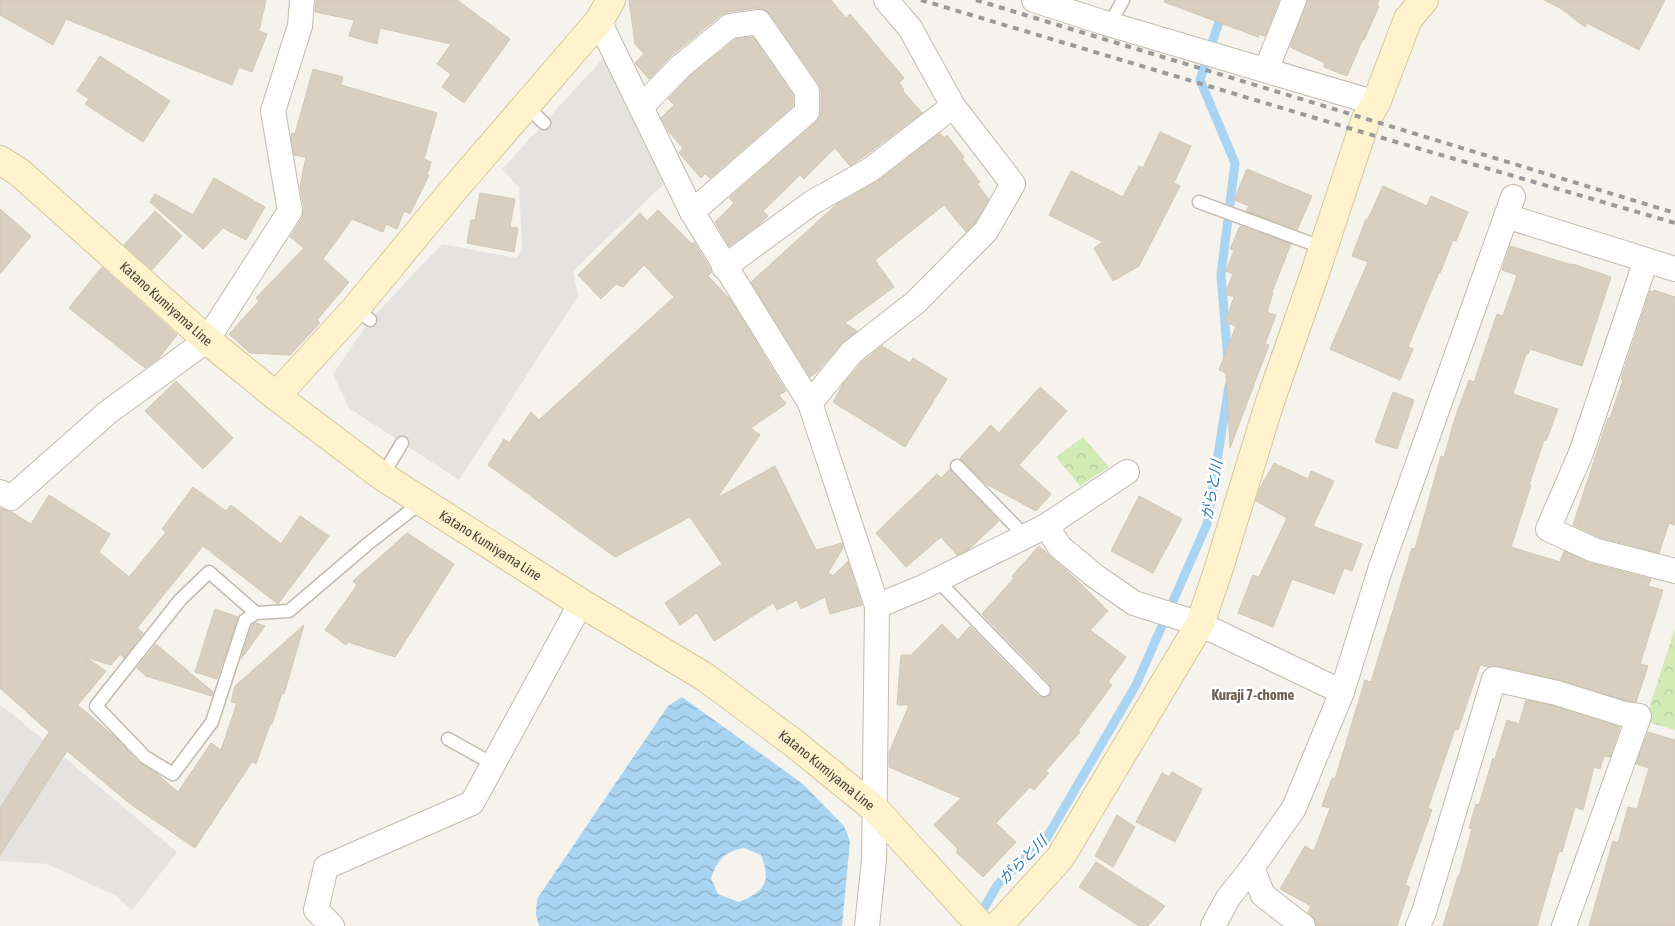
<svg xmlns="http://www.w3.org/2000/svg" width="1675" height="926" font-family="'Asap Condensed','Noto Sans JP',sans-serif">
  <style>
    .park { fill: url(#park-crowns) }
    .parking { fill: #e5e3e0 }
    .water { fill: url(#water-waves); fill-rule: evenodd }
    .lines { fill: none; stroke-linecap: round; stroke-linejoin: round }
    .stream { stroke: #a9d4f2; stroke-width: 9 }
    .building { fill: #d8cfc1; stroke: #d3c7b4 }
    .lane-casing { stroke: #c2bbae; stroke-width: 15 }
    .street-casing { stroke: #c2bbae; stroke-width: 26 }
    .secondary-casing { stroke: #d6c79b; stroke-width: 30 }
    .lane { stroke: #fff; stroke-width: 12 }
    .street { stroke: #fff; stroke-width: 24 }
    .secondary { stroke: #fff3cd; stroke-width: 28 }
    .rail { stroke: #9a9a9a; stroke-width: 4; stroke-dasharray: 6 6; stroke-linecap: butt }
    .labels { text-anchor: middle; stroke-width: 5; stroke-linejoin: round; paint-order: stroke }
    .street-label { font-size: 14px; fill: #4b4439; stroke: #fff }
    .water-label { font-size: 15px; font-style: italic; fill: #2e7ab2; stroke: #fff }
    .neighbourhood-label { font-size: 15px; font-weight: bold; fill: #6e6250; stroke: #fff }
  </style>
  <defs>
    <pattern id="park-crowns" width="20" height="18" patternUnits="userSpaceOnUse" patternTransform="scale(1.25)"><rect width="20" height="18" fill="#d2eab5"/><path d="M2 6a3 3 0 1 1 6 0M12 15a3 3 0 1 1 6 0" fill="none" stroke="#b6ca9c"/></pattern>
    <pattern id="water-waves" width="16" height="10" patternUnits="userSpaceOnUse" patternTransform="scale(1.25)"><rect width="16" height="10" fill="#a9d4f2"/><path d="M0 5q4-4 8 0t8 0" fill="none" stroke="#8caec5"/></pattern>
  </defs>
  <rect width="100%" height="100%" fill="#f6f3ec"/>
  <g class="park">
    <path d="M1083,437L1109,467L1080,486L1056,457Z"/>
    <path d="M1675,628V730L1645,721Z"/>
  </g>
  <g class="parking">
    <path d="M607,54L667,181L573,271L578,296L459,480L349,408L333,374L370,320L442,244L517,258L522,247L519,187L502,169Z"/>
    <path d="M0,706L10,712L177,852L132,910L116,896L48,864L0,861Z"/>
  </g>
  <path class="water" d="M682,697L803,784L844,826L850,841L842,926H539L536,914L537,899L668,706ZM744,848L761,855C772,883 764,891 739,902L718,894L711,878C718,860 723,852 744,848Z"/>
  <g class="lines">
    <g class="stream">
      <path d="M1226,0L1200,80L1235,163L1221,275L1228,360"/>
      <path d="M978,918L998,884L1046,839L1136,685L1207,524L1229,386"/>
    </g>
  </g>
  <g class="building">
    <path d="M0,0H266L259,31L267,34L252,72L239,67L232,85L66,19L53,45L0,15Z"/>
    <path d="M316,0H457L510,39L464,103L442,87L451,74L437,64L451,44L380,28L377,44L349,36L354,20L315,12Z"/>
    <path d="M629,0H831L846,18L850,14L904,78L899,83L904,90L903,91L922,113L862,158L850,166L835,148L804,179L800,175L763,211L768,216L760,224L729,246L715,222L734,203L729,198L816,122L821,112V91L819,84L770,14L765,10L758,8L728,12L721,15L672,55L649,79L635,63L644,54L635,44Z"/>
    <path d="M1165,0H1279L1265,36L1259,34L1258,37L1164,2Z"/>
    <path d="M1307,0H1379L1377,5L1379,6L1364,40L1363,39L1347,76L1324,67L1325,63L1290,47Z"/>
    <path d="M1544,0H1665L1639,50L1587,23L1585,27L1560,8Z"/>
    <path d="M753,37L793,95V106L710,178L705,174L701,178L679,153L683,148L669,132L661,118L674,105L668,99L690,76L736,39Z"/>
    <path d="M100,56L170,101L143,142L85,104L89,99L77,91Z"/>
    <path d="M313,69L343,77L341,85L437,113L424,159L431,162L427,175H429L410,214L404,211L397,229L386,224L383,232L352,219L323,259L349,282L317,320L320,323L302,342L290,355L250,353L229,334L259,301L256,298L304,248L290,237L302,218L304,209L300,186L306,157L294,155L291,135L292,133L295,134Z"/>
    <path d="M1160,132L1191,146L1174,183L1180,186L1139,266L1113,281L1094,248L1103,242L1049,215L1071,171L1123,197L1139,166L1143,168Z"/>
    <path d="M940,133L944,138L947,135L964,157L962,159L980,182L977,184L989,199L975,223L966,232L944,205L875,260L894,287L845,323L857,331L842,343L817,372L810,377L751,282L837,204L878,181Z"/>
    <path d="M1247,169L1312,196L1297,230L1246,211L1249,206L1234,200Z"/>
    <path d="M214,178L265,207L246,240L223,228L203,249L150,202L155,194L193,215Z"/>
    <path d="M1383,186L1427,206L1431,196L1468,212L1456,241L1453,240L1440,273L1439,272L1408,347L1413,349L1400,380L1330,349L1368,262L1352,256L1366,219H1368Z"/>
    <path d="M480,193L515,199L510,227L518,228L514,252L467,243L471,220H475Z"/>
    <path d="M0,209L31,236L0,274Z"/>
    <path d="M658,210L692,244L694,242L710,268L712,272L708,276L730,299L786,391L779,395L786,404L751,428L760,435L717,498L775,466L816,550L842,543L843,548L828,573L833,576L848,561L862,605L830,614L825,597L801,609L797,600L777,610L773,603L714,641L697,613L680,625L665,603L722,564L690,517L615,557L488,465L504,439L509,443L531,412L539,420L674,297L644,265L623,287L616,284L601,299L578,275L640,213L647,221Z"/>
    <path d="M155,211L182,236L152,270L124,245Z"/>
    <path d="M1240,226L1291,244L1272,292L1273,293L1267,312L1276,315L1265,344L1269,345L1230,448L1226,373L1219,370L1236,326L1225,322L1234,297L1225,294L1233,274L1226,271L1234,250L1230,249Z"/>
    <path d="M1510,246L1572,265L1573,264L1611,277L1582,366L1530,349L1528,354H1526L1513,394L1558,409L1546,441L1544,440L1529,485H1531L1511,547L1560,562L1564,551L1590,563L1651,579L1648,586L1663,590L1640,664L1648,666L1636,702L1627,701L1560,680L1497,666L1488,667L1480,665L1458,730L1455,729L1428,808L1432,810L1405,885L1410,887L1397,926H1316L1315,920L1308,912L1311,906L1280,889L1305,846L1314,851L1330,808L1322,806L1332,778L1335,779L1365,680L1371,682L1412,548L1415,549L1441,456L1444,457L1455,418L1469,380L1474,382L1497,314L1503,316L1517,275L1502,270Z"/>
    <path d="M102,267L177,335L158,359L145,368L69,308Z"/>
    <path d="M1654,290L1675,297V525L1669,523L1659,553L1599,537L1573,525L1608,418H1610L1623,380L1621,379L1650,291L1654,292Z"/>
    <path d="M882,346L910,363L913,358L947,379L905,447L833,402L843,384L862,362Z"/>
    <path d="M176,381L233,438L203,469L145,411Z"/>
    <path d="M1040,387L1067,411L1019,465L1051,494L1036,511L986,484L960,458L991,425L999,433Z"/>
    <path d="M1393,392L1414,400L1397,449L1375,442Z"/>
    <path d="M1274,463L1308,479L1311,471L1334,481L1313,526L1362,544L1352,571L1344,568L1334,594L1292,579L1273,627L1238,613L1253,575L1259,577L1287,518L1256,501L1260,488Z"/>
    <path d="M950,469L999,521L968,550L957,555L941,537L906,567L876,533L937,474L941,478Z"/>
    <path d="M193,487L226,511L231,505L281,544L300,516L329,536L278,604L203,546L137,628L143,633L124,658L120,654L111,665L85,657L106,671L78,705L116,738L139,763L156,773L178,792L211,743L221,750L237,703L231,702L235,686L304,625L284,694L282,693L272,724H270L256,764L252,762L195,848L129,803L67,751L0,855V808L49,732L0,688V508L10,511L31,524L49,495L110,534L99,552L129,577L166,532L162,529Z"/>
    <path d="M1139,496L1182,519L1153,573L1111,551Z"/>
    <path d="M407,533L454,564L395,657L348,642L346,645L325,630L357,585L353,581Z"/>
    <path d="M1039,546L1077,580L1108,611L1090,630L1126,657L1108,682L1112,685L1078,731L1080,732L1046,771L1049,773L1034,790L1030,787L996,823L1016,842L983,877L956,852L958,849L934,825L961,798L889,767V753L909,705H897L901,655H911L942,624L958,640L970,626L1038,696L1042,698L1049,696L1052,692L1050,684L982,614L1014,578L1012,576Z"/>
    <path d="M215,609L238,617L217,679L195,672Z"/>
    <path d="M256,623L265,626L241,659L252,625Z"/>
    <path d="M156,644L213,692L212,696L146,676L137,668Z"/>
    <path d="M1526,700L1553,706L1620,727L1610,757L1604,756L1600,769L1594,767L1583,810L1575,807L1562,852L1559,851L1537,926H1443L1458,876L1459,877L1472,829L1469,828L1476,804L1479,805L1493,758L1495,759L1507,720L1519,724Z"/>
    <path d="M1648,732L1675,740V926H1589L1613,841L1618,843L1628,807L1637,809L1649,768L1636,764Z"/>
    <path d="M1172,772L1202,789L1175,842L1136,822L1162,773L1169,777Z"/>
    <path d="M1117,815L1135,827L1113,867L1095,856Z"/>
    <path d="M1096,862L1165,906L1148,926H1139L1079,887Z"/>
  </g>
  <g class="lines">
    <g class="lane-casing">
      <g id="lane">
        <path d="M1110,24L1123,0"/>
        <path d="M526,106L544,123"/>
        <path d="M1199,202L1324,248"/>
        <path d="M356,308L370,320"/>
        <path d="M957,466L1025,536"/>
        <path d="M382,476L402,443"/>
        <path d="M937,580L1044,690"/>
        <path d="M256,613L209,572L180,600L96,706L145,757L173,774L212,722L245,620L256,613L289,611L370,542L423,501"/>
        <path d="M448,739L493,764"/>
      </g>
    </g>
    <g class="street-casing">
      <g id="street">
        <path d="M1034,0L1102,22L1376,103"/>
        <path d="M599,21L692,212L810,403L877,606L874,860L867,926"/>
        <path d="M1266,70L1294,0"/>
        <path d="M641,107L681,66L730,26L759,22L807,91V112L692,212"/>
        <path d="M1506,216L1675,269"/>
        <path d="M1646,260L1581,453L1548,529L1594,550L1675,571"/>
        <path d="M724,267L813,202L870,170L953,106L910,28L886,0"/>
        <path d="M810,403L852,352L916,302L986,231L1013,184L953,106"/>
        <path d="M0,492L11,498L107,413L207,340L290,211L273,111L300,26L302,0"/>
        <path d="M1046,526L1060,547L1095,576L1134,603L1200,624L1342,692L1294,808L1252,868L1263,895L1303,926"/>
        <path d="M877,606L923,587L1046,526L1127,472"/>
        <path d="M1342,692L1380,570L1513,197"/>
        <path d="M332,926L316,910L326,867L472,803L581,603"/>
        <path d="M1213,926L1228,898L1252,868"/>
        <path d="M1418,926L1424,912L1494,679L1557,693L1624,714L1639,716L1564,926"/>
      </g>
    </g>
    <g class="secondary-casing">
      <g id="secondary">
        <path id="s1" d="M0,160L19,172L207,340L276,396L382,476L581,603L705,677L795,744L875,809L981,926"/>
        <path d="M276,396L356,308L450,194L599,21L611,0"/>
        <path d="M998,926L1060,858L1200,624L1218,571L1269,405L1314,276L1366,119L1376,103L1408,19L1424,0"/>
      </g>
    </g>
    <use href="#lane" class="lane"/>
    <use href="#street" class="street"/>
    <use href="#secondary" class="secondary"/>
    <g class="rail">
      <path d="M921,0L1362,132L1675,223"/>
      <path d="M976,0L1675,213"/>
    </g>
  </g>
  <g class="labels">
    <g class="street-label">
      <text dy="5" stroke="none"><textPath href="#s1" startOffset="220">Katano Kumiyama Line</textPath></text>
      <text dy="5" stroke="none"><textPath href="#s1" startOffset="625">Katano Kumiyama Line</textPath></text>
      <text dy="5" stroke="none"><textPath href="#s1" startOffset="1030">Katano Kumiyama Line</textPath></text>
    </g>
    <g class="water-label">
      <text transform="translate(1212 490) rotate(-80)" y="5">がらと川</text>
      <text transform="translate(1023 860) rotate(-45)" y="5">がらと川</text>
    </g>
    <g class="neighbourhood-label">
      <text x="1253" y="700">Kuraji 7-chome</text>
    </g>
  </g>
</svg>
